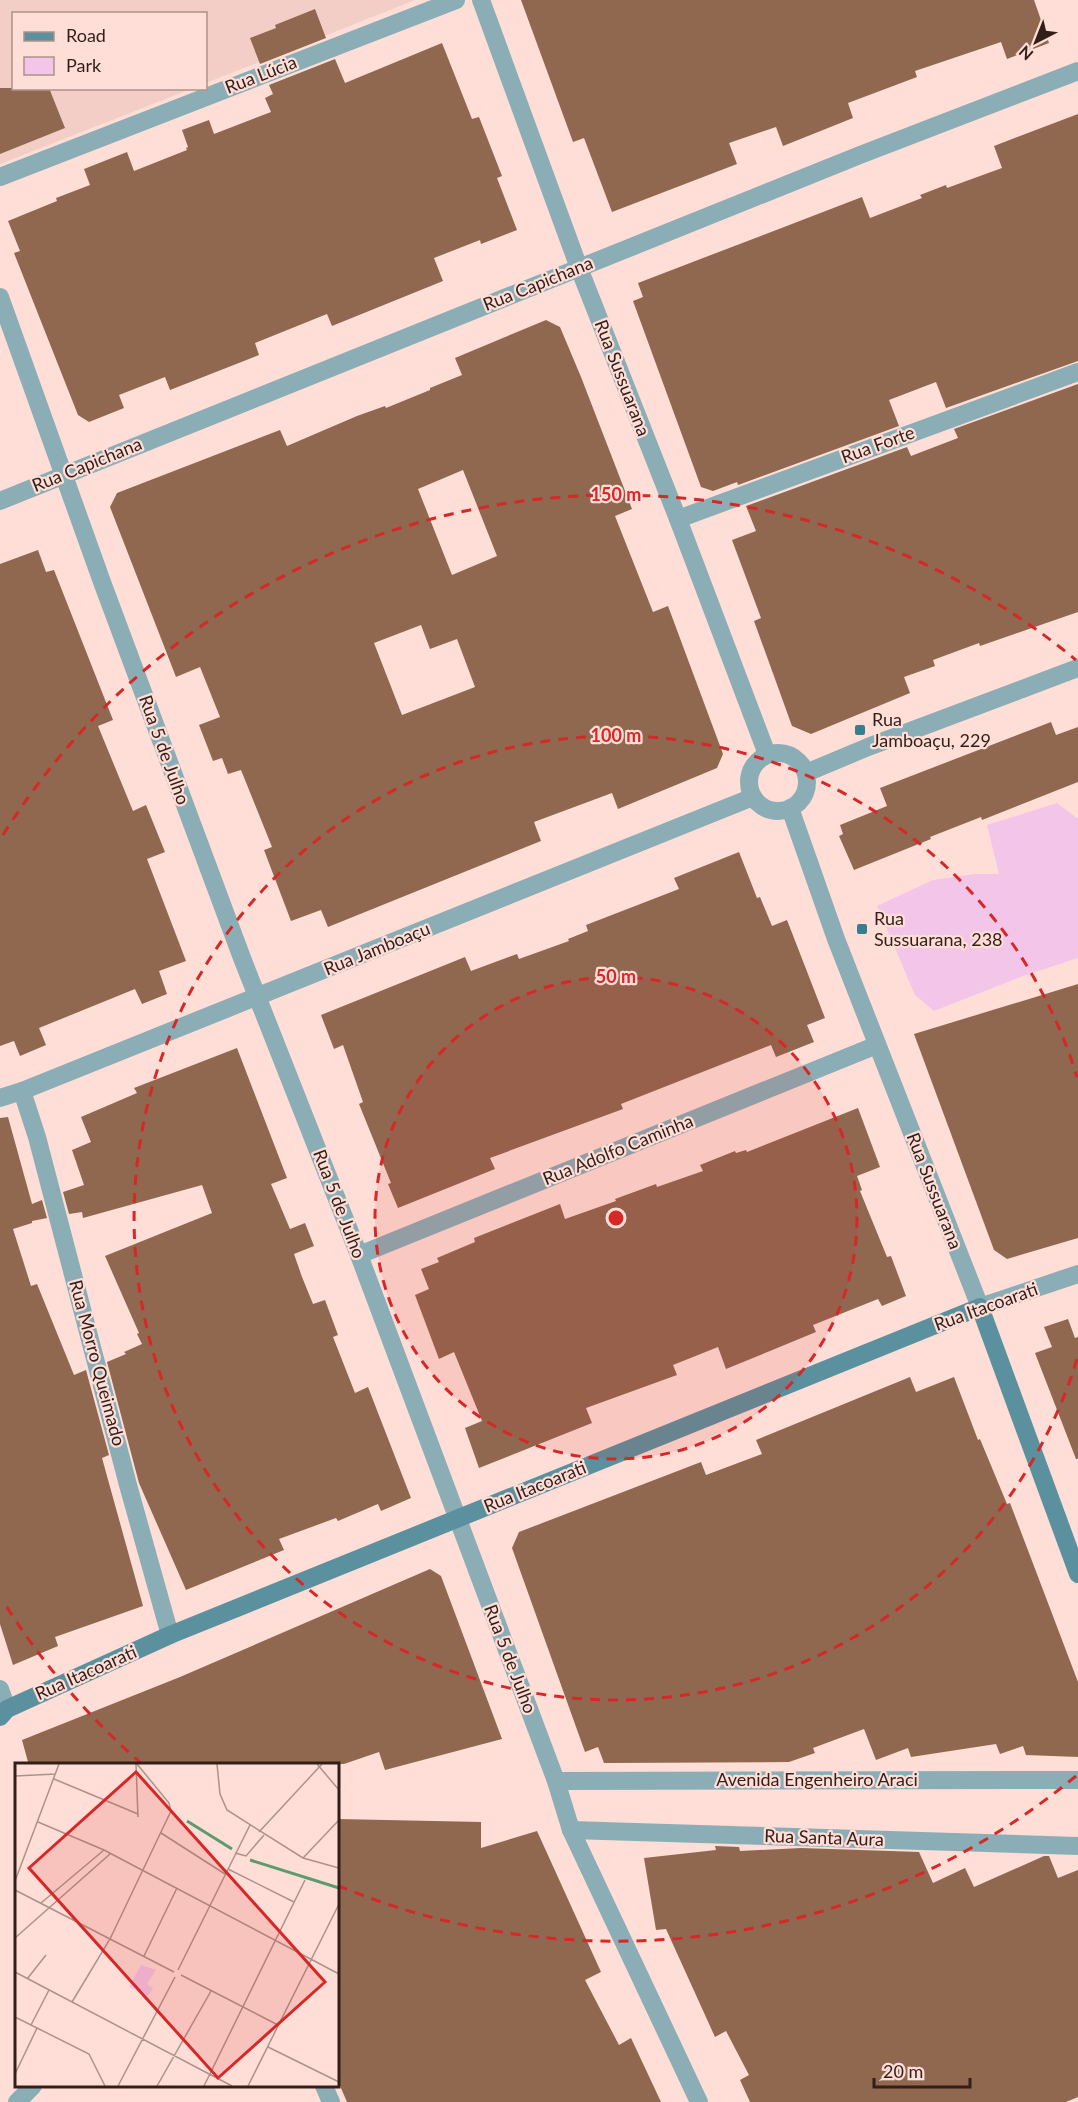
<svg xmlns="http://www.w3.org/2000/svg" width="1078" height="2102" font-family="Lato,sans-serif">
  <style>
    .built { fill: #f3cec6 }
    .green { fill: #f3c5e8 }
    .building { fill: #8f684f; fill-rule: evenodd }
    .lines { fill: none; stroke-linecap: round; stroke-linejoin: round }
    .street { stroke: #8aadb6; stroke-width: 18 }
    .secondary { stroke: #5b919e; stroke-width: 18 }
    .ring { fill: none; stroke: #d62828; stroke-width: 3; stroke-dasharray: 10 8 }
    .poi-dot { fill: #3a7e8d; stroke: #feded6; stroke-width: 2 }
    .labels { text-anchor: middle; stroke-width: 4.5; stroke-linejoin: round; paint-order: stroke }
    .street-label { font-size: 18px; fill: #321f1a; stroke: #feded6 }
    .poi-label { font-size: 18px; fill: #321f1a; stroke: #feded6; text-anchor: start }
    .inset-river { fill: none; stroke: #5d9a72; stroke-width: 3 }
    .inset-road { fill: none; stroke: #ac928b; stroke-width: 1.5 }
    .view { fill: #d62828; fill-opacity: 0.15; stroke: #d62828; stroke-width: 3 }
    .inset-edge { fill: none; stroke: #321f1a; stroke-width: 3 }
    .centre { fill: #d62828; stroke: #feded6; stroke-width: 3 }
    .ring-label { font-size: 18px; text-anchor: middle; font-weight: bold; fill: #d62828; stroke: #feded6; stroke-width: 4.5; stroke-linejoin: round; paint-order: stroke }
  </style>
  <rect width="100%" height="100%" fill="#feded6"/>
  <path class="built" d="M0,0H415L206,83V14H14V88L191,89L0,164Z"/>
  <path class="green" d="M1057,803L1078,819V958L1023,976L934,1011L915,995L877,906L933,880L975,874H999L987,825Z"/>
  <g class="building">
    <path d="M521,0H1034L1049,43L1007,59L1001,42L915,71L917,77L848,103L853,118L783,146L776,127L729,143L737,164L612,212L584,138L573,142Z"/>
    <path d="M315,9L326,38L260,64L250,38L276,28L275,25Z"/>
    <path d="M442,43L472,119L479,117L502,176L497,178L517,230L481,244L480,240L434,258L443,281L332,326L327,314L255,343L259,355L170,390L165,377L119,395L124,408L89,422L78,415L14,253L20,251L8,221L57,201L56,198L90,185L84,169L127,152L134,171L187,150L186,148L188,147L182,130L209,120L214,134L271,112L265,98L273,94L269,85L335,59L345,83Z"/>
    <path d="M0,88H49L65,128L0,154Z"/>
    <path d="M1078,114V361L946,408L936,382L889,400L899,426L738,485L737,482L713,491L701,487L633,301L643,297L638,283L862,197L870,218L922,198L920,195L946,185L947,188L1002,168L994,146Z"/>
    <path d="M546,320L560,327L581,377L632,509L615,516L653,612L668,606L723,754L717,768L618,809L612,793L534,822L541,841L328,927L321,910L291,921L264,850L272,847L241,770L228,774L222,758L213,761L199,725L220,717L200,667L176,677L110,507L117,493L280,430L287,446L357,416L385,406L386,408L430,390V388L462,375L455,358ZM463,470L497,556L452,575L418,489ZM421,625L430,649L457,639L475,687L402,715L374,643Z"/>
    <path d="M1078,384V612L980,646L979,643L933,660L935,666L904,677L910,693L811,734L792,726L754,621L761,618L732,540L756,531L746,506L907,447L911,456L958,438L954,429Z"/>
    <path d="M38,550L46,572L54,570L113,720L98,726L133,811L146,805L165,852L147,859L186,961L159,971L167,994L142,1004L135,989L39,1028L46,1045L20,1056L14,1041L0,1046V564Z"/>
    <path d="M1051,722L1056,735L1078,727V782L982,820L981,817L930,837L931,839L854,870L839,836L843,834L840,825L887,806L880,788Z"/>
    <path d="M739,852L757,898L760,897L772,926L787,920L825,1018L807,1025L814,1042L776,1057L771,1045L621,1104L623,1109L490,1158L495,1169L398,1208L388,1184L391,1183L359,1104L363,1102L343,1045L334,1049L321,1015L465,957L471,971L517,954L519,959L569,941L568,939L588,931L586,925L679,889L674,878Z"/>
    <path d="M1078,984V1238L1007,1259L994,1250L914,1034Z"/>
    <path d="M237,1048L287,1178L271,1184L290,1229L305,1223L314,1246L294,1254L302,1277L313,1304L325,1300L338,1335L333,1337L355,1393L368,1387L411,1498L381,1511L378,1504L338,1521L336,1518L279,1539L284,1550L186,1590L139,1483L107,1362L126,1354L124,1352L142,1344L137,1334L139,1333L105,1256L212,1213L202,1185L83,1218L82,1212L69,1214L63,1192L84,1185L72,1150L91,1142L81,1117L137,1093L134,1088Z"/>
    <path d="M858,1108L880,1167L857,1176L862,1190L860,1191L887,1257L891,1256L906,1296L882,1306L878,1299L813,1325L816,1332L726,1369L718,1347L673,1365L677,1375L586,1408L592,1423L479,1468L465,1428L482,1421L454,1352L439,1359L415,1295L429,1289L421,1269L439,1262L437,1258L475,1242L474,1238L560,1204L565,1219L616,1201L615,1199L656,1184L657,1187L703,1171L700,1165L735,1151L736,1153L746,1150L747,1152Z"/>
    <path d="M8,1117L32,1204L42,1200L47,1218L32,1221V1223L13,1229L31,1286L37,1284L74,1375L86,1370L109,1455L102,1458L143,1606L55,1637L58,1646L13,1665L0,1624V1118Z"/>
    <path d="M1068,1319L1075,1338L1078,1337V1459H1076L1035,1353L1052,1347L1044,1327Z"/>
    <path d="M910,1377L916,1392L954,1377L978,1440L980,1439L1007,1504L1010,1503L1078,1682V1757L1026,1755L1023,1746L1000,1754L996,1744L911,1757L908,1748L876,1760L864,1729L813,1748L815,1753L789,1762L604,1763L598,1747L585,1752L512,1548L519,1532L701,1462L706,1475L762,1454L756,1440Z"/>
    <path d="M430,1569L441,1576L502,1739L385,1770L379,1752L344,1764H153L28,1762L22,1740L180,1677Z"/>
    <path d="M338,1819L481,1822V1848L537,1831L601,1972L585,1980L619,2045L631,2038L661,2102H347L338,2081Z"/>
    <path d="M715,1846L739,1847L740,1851L801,1848L919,1852L933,1883L965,1868L974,1887L1044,1856H1049L1058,1878L1078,1870V2097L1066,2102H750L740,2080L749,2075L726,2031L715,2037L666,1929L656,1930L644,1858L716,1850Z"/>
  </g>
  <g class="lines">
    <g class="street">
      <path d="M481,0L579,268L678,519L767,754"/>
      <path d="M0,177L456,0"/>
      <path d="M0,297L102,582L242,958L359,1255L556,1781L571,1830L699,2102"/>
      <path d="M0,501L860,155L1078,71"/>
      <path d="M678,519L1078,372"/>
      <circle cx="778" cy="782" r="29"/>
      <path d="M806,773L868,747L1078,668"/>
      <path d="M790,808L836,939L980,1307L1078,1274"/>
      <path d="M22,1091L37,1137L128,1485L170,1635"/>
      <path d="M0,1098L22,1091L753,797"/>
      <path d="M359,1255L877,1045"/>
      <path d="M0,1689L7,1709"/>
      <path d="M556,1781L1078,1780"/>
      <path d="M571,1830L1078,1846"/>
      <path d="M324,2086L331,2102"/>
      <path d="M17,2102L33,2086"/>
    </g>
    <path class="secondary" d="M0,1717L7,1709L170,1635L980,1307L1078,1574"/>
  </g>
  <circle cx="616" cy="1218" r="241" fill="#d62828" fill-opacity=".12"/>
  <g class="ring">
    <circle cx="616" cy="1218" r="241"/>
    <path d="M1077 1359A482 482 0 1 1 1077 1077"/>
    <path d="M1076 1776A723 723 0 0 1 339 1886M142 1764A723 723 0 0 1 3 1601M3 835A723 723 0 0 1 1076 660"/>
  </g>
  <g class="poi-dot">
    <rect x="854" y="724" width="12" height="12" rx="3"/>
    <rect x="856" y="923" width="12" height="12" rx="3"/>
  </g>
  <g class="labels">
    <g class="street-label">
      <text transform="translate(261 75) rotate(-21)" y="6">Rua Lúcia</text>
      <text transform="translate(538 284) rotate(-22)" y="6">Rua Capichana</text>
      <text transform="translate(622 378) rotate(69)" y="6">Rua Sussuarana</text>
      <text transform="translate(878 445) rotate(-20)" y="6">Rua Forte</text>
      <text transform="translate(87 465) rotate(-22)" y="6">Rua Capichana</text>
      <text transform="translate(164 750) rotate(70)" y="6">Rua 5 de Julho</text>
      <text transform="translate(377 949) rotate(-22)" y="6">Rua Jamboaçu</text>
      <text transform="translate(618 1150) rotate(-22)" y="6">Rua Adolfo Caminha</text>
      <text transform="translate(934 1191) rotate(69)" y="6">Rua Sussuarana</text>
      <text transform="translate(339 1204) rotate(69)" y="6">Rua 5 de Julho</text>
      <text transform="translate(986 1307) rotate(-20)" y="6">Rua Itacoarati</text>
      <text transform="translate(97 1363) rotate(75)" y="6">Rua Morro Queimado</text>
      <text transform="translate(535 1487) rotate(-22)" y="6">Rua Itacoarati</text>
      <text transform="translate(510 1659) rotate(69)" y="6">Rua 5 de Julho</text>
      <text transform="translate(86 1673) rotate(-24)" y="6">Rua Itacoarati</text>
      <text x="817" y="1786">Avenida Engenheiro Araci</text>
      <text transform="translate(824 1838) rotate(2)" y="6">Rua Santa Aura</text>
    </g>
    <g class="poi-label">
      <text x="872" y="726">Rua<tspan x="872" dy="21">Jamboaçu, 229</tspan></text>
      <text x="874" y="925">Rua<tspan x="874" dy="21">Sussuarana, 238</tspan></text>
    </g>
  </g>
  <g transform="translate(15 1763)">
    <rect width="324" height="324" fill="#feded6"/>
    <path d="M126,202L141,207L132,221L138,225L133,233L114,224Z" fill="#f3c5e8"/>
    <path class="inset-river" d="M172,58L217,86M235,97L324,125"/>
    <path class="inset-road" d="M121,1L123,54M202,1L205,31L212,47L288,95L324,105M302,1L324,27M0,13L41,11M39,16L123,51M23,59L89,87L324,211M244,69L307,1M146,70L210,111M220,90L231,93L249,72M288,95L324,57M213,106L279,139M0,118L44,1M0,127L159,209M26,140L89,87M0,175L95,91M129,193L162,125M163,207L235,62M0,209L217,323M166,212L263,262M12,216L31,192M57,239L95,176L156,48L154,40L122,1M0,254L74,291L90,323M16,262L34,227M253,284L324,319M0,311L22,265M103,323L160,214M142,323L196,228M189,323L290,117M233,323L324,141"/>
    <path class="view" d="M121,9L310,219L203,315L14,105Z"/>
    <rect width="324" height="324" class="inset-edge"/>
  </g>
  <circle cx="616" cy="1218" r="9" class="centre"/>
  <g class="ring-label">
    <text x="616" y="501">150 m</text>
    <text x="616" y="742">100 m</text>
    <text x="616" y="983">50 m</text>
  </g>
  <rect x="12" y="12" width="195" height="78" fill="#feded6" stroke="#ac928b" stroke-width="1.5"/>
  <rect x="24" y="32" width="30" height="9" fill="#5b919e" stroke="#ac928b" stroke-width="1.5"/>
  <text x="66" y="42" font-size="18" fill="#321f1a">Road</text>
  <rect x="24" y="57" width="30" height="18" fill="#f3c5e8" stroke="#ac928b" stroke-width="1.5"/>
  <text x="66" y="72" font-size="18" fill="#321f1a">Park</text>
  <g transform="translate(1036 42) rotate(222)" stroke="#feded6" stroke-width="4.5" paint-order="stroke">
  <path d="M0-4.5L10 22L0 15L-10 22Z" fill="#321f1a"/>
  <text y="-9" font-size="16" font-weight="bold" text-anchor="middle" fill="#321f1a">N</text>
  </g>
  <path d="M874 2078v9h96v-9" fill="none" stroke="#321f1a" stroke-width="3"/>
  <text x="883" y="2078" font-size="18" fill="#321f1a" stroke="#feded6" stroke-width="4.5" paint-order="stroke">20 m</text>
</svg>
